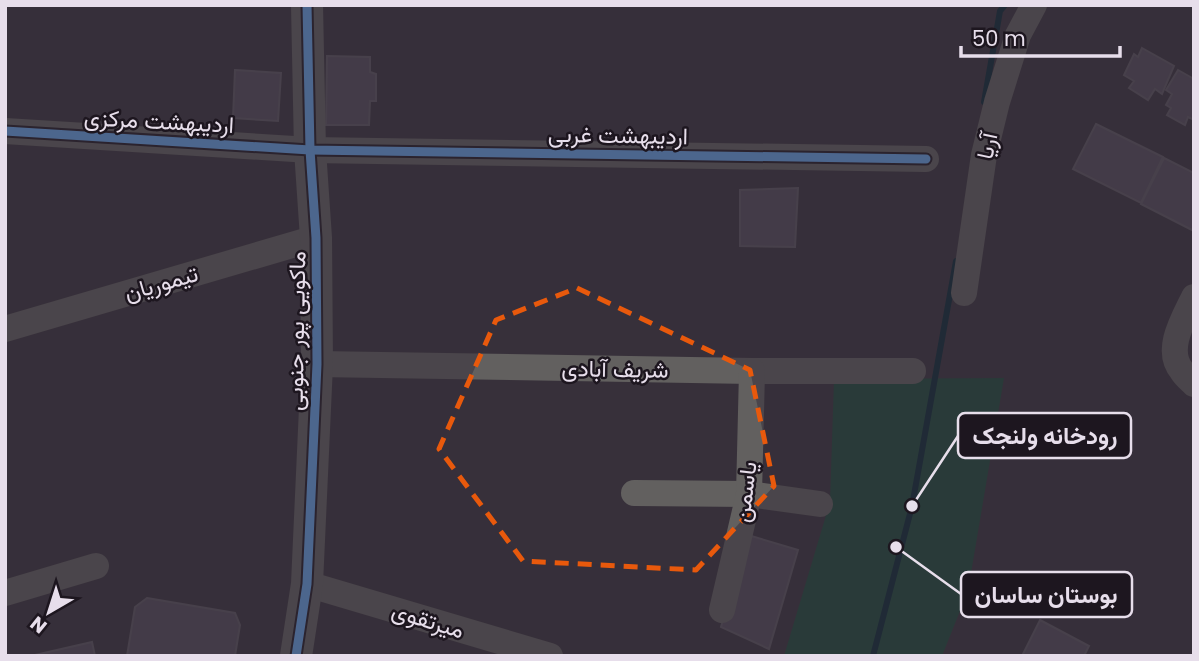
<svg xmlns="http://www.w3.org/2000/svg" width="1199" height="661" font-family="Poppins,Vazirmatn,sans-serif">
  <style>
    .green { fill: #1a4838 }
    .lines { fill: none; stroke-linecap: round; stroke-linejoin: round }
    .stream { stroke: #052531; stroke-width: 6 }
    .building { fill: #534b59; stroke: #5c565f; stroke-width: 2 }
    .minor { stroke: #62605f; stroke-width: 26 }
    .tertiary { stroke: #62605f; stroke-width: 32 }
    .cycleway-casing { stroke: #1d161f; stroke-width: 13 }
    .cycleway { stroke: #66a8f1; stroke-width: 9 }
    .marked { fill: none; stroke: #e8590c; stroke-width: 5; stroke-dasharray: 14 9; stroke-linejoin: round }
    .labels { text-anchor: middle; stroke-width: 5; stroke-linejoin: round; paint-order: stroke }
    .street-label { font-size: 23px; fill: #e7deeb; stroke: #1d161f }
    .leader { fill: none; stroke: #e7deeb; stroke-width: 2.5 }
    .callout-dot { fill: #e7deeb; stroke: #1d161f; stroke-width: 2.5 }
    .callout { fill: #1d161f; stroke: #e7deeb; stroke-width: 2.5 }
    .callout-label { font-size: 24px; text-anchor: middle; font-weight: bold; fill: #e7deeb }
  </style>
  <rect width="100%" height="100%" fill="#37303a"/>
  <path class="green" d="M1004,378L968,591L942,656H784L830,502L834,379Z"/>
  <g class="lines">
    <g class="stream">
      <path d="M984,102L1000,11L1005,5"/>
      <path d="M873,656L912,506L956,261"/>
    </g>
  </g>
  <g class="building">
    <path d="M1142,48L1174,66L1162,94L1155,89L1148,100L1129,88L1134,81L1124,75L1134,54L1138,57Z"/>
    <path d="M327,56L370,57V72L376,74V101H370L369,125H326Z"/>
    <path d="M235,70L281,73L278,121L233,118Z"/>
    <path d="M1178,70L1194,79V120L1188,117L1185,125L1167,115L1171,108L1166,105L1172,94L1166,90Z"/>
    <path d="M1096,124L1163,157L1141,203L1073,169Z"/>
    <path d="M1164,158L1194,173V231L1141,204Z"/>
    <path d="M798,188L795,247L740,246V190Z"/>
    <path d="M748,535L798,550L769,649L721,627Z"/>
    <path d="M147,598L235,613L240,625L235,656H127L135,607Z"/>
    <path d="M1040,620L1089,646L1084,656H1022Z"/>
    <path d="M92,642L95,656L35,655Z"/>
  </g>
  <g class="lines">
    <g class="minor">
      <path d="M5,131L310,150L926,159"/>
      <path d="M964,293L984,155L997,102L1018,35L1034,5"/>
      <path d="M1194,297C1184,318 1164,350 1182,371C1185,376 1190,380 1194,384"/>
      <path d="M5,329L316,238"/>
      <path d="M317,364L752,371H913"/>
      <path d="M634,493L749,494L820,504"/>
      <path d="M307,584L550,656"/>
      <path d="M5,593L96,566"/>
      <path d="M722,610L749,494L752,371"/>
    </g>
    <path class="tertiary" d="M296,656L307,584L317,364L316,238L310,150L307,5"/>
    <g class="cycleway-casing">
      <g id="cycleway">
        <path d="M5,131L310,150L926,159"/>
        <path d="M296,656L307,584L317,364L316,238L310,150L307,5"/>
      </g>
    </g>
    <use href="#cycleway" class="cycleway"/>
  </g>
  <path d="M0 0H1199V661H0ZM577,288L750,370L774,486L696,570L523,561L439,449L496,320Z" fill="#37303a" fill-opacity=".55" fill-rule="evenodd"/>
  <path class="marked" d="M577,288L750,370L774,486L696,570L523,561L439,449L496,320Z"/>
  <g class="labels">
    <g class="street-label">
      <text transform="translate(159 121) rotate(3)" y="8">اردیبهشت مرکزی</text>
      <text transform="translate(618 135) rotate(1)" y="8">اردیبهشت غربی</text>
      <text transform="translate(987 146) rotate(-78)" y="8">آریا</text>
      <text transform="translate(161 283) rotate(-16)" y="8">تیموریان</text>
      <text transform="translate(296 331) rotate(-89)" y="8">ماکویی‌ پور جنوبی</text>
      <text transform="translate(615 369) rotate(1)" y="8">شریف آبادی</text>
      <text transform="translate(745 492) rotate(-83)" y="8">یاسمن</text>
      <text transform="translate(428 620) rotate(17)" y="8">میرتقوی</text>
    </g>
  </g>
  <path class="leader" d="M912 506L958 436M896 547L961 594"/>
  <g class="callout-dot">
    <circle cx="912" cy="506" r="7"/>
    <circle cx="896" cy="547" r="7"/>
  </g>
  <g class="callout">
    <rect x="958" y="413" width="173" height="45" rx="7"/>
    <rect x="961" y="572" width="171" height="45" rx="7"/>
  </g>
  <g class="callout-label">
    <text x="1045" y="444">رودخانه ولنجک</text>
    <text x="1046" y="603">بوستان ساسان</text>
  </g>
  <rect width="1199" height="661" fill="none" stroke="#e7deeb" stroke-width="14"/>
  <g transform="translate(49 612) rotate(219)" stroke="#1d161f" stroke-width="5" paint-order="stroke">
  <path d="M0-5L12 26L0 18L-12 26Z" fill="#e7deeb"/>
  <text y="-10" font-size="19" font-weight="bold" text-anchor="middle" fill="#e7deeb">N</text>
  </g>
  <path d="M961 46v10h159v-10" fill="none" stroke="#e7deeb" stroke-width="3.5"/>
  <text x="972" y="46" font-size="21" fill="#e7deeb" stroke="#1d161f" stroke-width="5" paint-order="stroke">50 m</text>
</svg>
